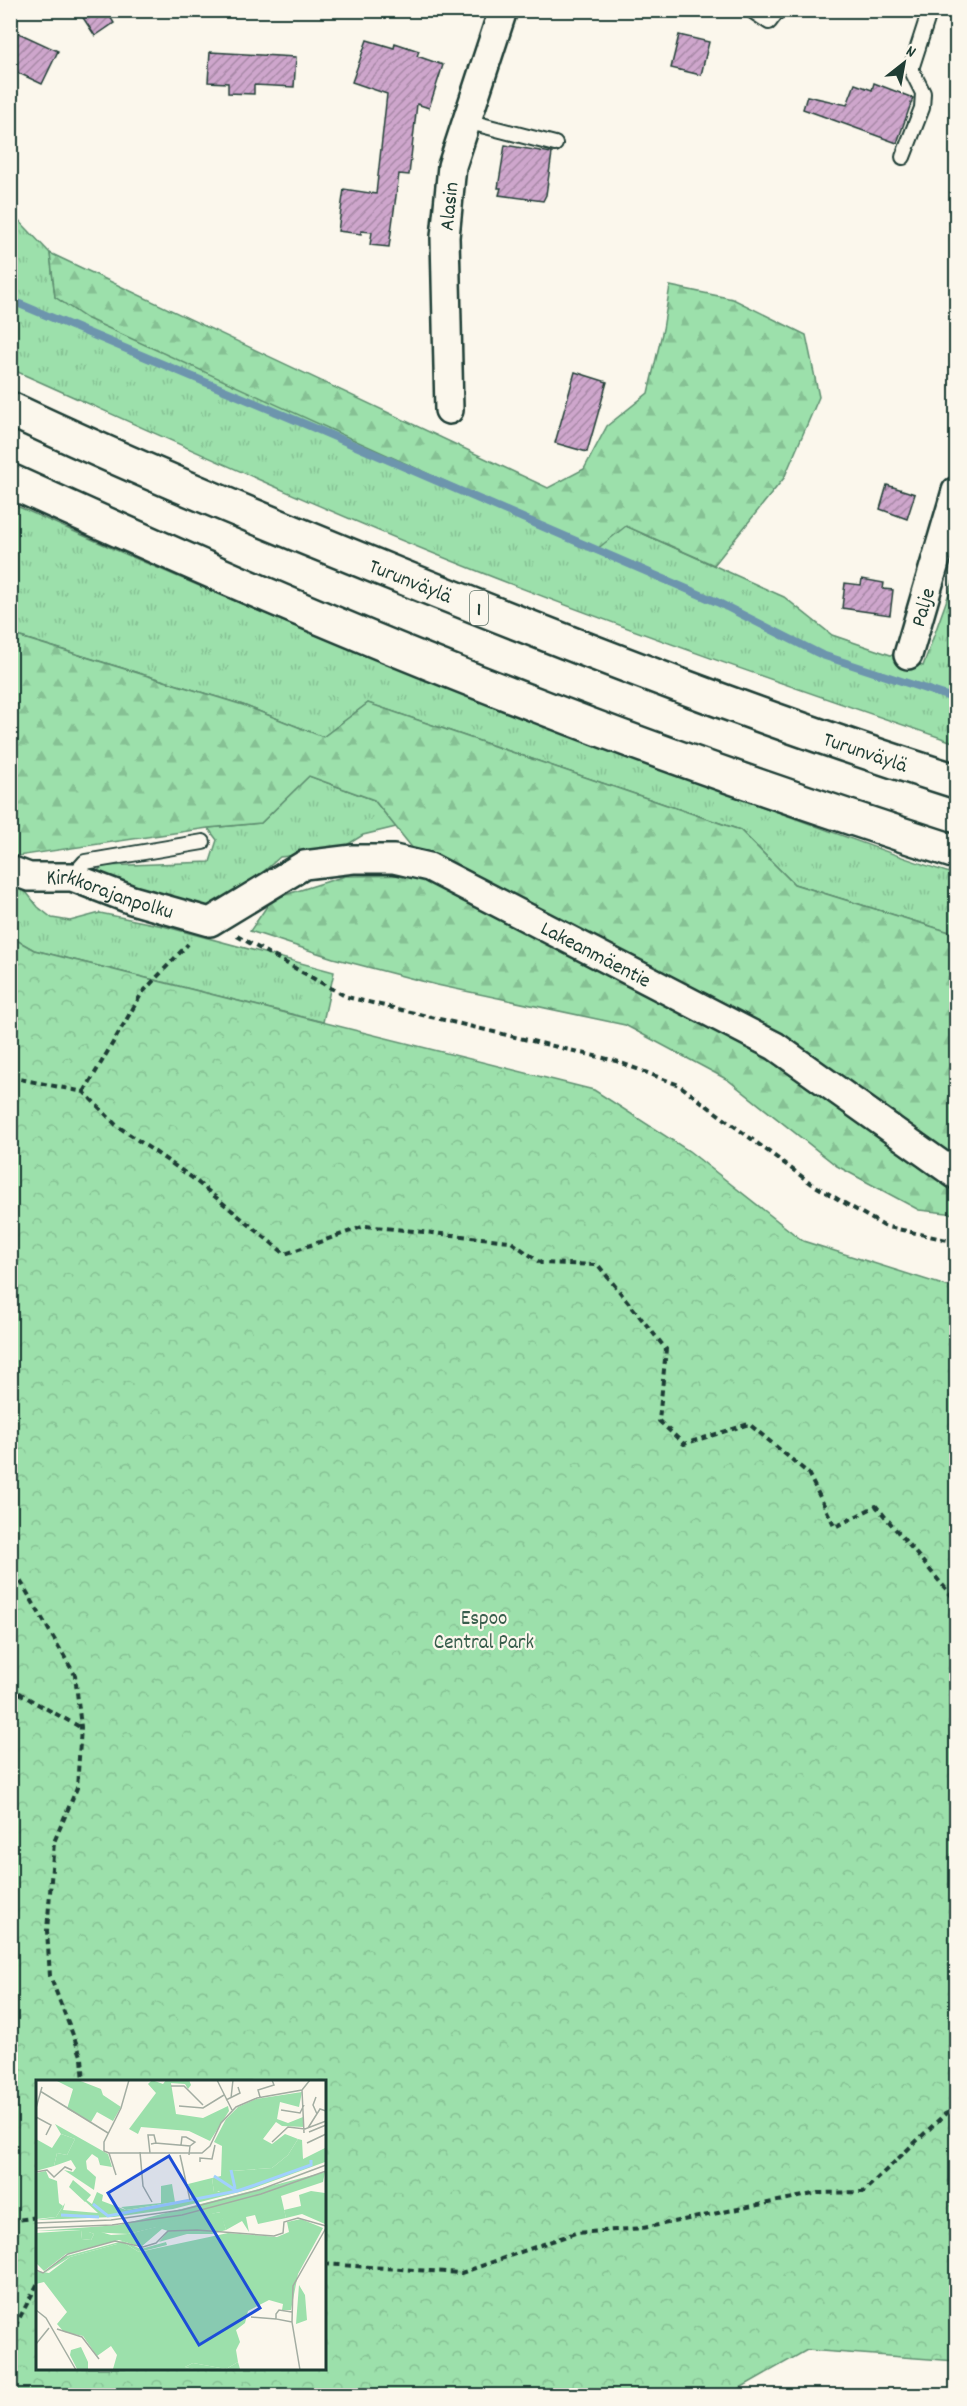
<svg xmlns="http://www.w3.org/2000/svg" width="967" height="2406" font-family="Dekko,sans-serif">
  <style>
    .grass { fill: url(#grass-tufts); stroke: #5e8e70; stroke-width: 1.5 }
    .forest { fill: url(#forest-firs); stroke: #5e8e70; stroke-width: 1.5 }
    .park { fill: url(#park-crowns); stroke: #5e8e70; stroke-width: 1.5; fill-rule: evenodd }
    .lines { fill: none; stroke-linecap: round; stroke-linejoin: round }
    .stream { stroke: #6d95ad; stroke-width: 8 }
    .building { fill: url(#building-hatch); stroke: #1f3d34; stroke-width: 1.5 }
    .lane-casing { stroke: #1f3d34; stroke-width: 18 }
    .street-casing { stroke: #1f3d34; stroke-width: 32 }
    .highway-casing { stroke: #1f3d34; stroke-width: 38 }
    .path { stroke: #1f3d34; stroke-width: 4; stroke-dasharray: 6 4.5; stroke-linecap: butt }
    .lane { stroke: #fbf7ec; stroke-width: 14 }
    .street { stroke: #fbf7ec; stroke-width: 27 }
    .highway { stroke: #fbf7ec; stroke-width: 33 }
    .labels { text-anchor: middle; stroke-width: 4.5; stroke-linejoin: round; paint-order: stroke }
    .shield { fill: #fbf7ec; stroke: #61756b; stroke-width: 1.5 }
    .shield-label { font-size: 20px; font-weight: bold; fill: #1f3d34 }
    .street-label { font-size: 21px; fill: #1f3d34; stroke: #fbf7ec }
    .park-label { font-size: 21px; fill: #385e4c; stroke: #fbf7ec }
    .inset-river { fill: none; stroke: #a1d0fd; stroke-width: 3 }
    .inset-road { fill: none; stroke: #a3ada2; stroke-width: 1.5 }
    .view { fill: #1d4ed8; fill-opacity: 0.15; stroke: #1d4ed8; stroke-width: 3 }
    .inset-edge { fill: none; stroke: #1f3d34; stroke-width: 3 }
  </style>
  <defs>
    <pattern id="grass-tufts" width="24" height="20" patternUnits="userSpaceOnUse" patternTransform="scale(1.5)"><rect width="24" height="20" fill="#9ce0ab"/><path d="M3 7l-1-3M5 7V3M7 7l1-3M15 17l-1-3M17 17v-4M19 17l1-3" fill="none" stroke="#86c194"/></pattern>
    <pattern id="forest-firs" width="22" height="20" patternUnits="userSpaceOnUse" patternTransform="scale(1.5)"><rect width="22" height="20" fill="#9ce0ab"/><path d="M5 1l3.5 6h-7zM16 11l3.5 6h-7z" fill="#86c194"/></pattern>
    <pattern id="park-crowns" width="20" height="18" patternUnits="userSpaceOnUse" patternTransform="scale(1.5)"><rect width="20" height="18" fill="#9ce0ab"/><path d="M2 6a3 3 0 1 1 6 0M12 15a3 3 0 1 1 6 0" fill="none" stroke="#86c194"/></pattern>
    <pattern id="building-hatch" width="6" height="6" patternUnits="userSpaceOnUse" patternTransform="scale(1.5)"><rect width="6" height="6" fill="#cea6cc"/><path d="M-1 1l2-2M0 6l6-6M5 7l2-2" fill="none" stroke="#a788a6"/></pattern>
  </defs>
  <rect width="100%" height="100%" fill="#fbf7ec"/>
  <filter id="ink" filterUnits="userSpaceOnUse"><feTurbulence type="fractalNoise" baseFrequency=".0167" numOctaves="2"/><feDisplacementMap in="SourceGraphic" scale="12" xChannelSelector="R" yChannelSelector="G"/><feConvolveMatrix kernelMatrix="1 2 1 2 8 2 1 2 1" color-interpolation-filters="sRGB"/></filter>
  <g filter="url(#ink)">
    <g class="grass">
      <path d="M10,211L50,253L55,297L626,526L784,597L832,635L923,666L956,574V743C798,689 640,635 485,574C324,511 168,439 11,369Z"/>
      <path d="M10,503C251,611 495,712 744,800C815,825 885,853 956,875V934L794,884L740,830L368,703L323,737L243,705L11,634Z"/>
      <path d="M309,776L374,800L396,827L363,835L337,851L280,857L235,897L198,911L93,875L103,866L210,862L217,840L208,828L261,823Z"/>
      <path d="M10,886L23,888L38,907L52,918L70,921L100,913L163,926L334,972L323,1022L34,950L11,937Z"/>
    </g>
    <g class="forest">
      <path d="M50,253L548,488L584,469L607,426L648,393L663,329L670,286L733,299L806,335L819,397L784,478L714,565L626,526L596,550L86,318L55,297Z"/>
      <path d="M10,634L243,705L323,737L368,703L740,830L794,884L956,934V1214L919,1210L837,1166L728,1080L625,1025L437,985L333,958L250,931L272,899L345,876L434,875L374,800L309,776L261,823L208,828L11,857Z"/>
    </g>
    <path class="park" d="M11,937L34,950L594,1090L689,1151L803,1241L956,1289V2361L807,2350L740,2388L736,2396L11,2395ZM38,2082H324V2368H38Z"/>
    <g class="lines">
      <path class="stream" d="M10,300L312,427L717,602L822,655L956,699"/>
    </g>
    <g class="building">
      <path d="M78,10H106L114,23L95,36Z"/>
      <path d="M10,29L58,51L42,84L10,69Z"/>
      <path d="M679,35L709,42L701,75L671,68Z"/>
      <path d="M367,40L394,48L395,43L419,51L417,56L443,65L429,108L417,104L409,175L399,174L389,247L370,245L372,232L361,231V234L338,231L344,189L376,194L387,94L352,82Z"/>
      <path d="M210,52L296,57L294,87L254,85V94L228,93V83L208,82Z"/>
      <path d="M874,83L913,98L897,143L803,109L807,96L847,105L855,84L872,90Z"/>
      <path d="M505,145L552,153L546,195L543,201L499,195L501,188H498Z"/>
      <path d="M575,372L607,382L587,452L555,443Z"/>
      <path d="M887,485L915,494L907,519L880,509Z"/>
      <path d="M862,579L884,583L883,589L893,590L890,615L842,608L845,583L861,585Z"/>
    </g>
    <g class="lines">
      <g class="lane-casing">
        <g id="lane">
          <path d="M751,10L769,22L778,10"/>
          <path d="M466,121L555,144"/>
          <path d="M903,157L922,108L923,93L911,69L930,10"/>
          <path d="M72,877L85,862L203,842"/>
        </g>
      </g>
      <g class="street-casing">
        <g id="street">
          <path id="s1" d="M449,410L445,237L452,166L503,10"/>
          <path id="s2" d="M908,655L956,491"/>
          <path id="s3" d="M10,870L29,877H72L132,900L210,922L304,865L353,859H394L429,867L775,1046L956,1175"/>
        </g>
      </g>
      <g class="highway-casing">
        <g id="highway">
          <path id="s4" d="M10,409C139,470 269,523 400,576C584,650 768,722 956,781"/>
          <path d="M10,481C184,560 359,637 537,705C675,759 816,807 956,852"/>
        </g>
      </g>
      <g class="path">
        <path d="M237,936L347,997L616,1061L679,1085L812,1184L884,1226L956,1242"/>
        <path d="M10,1077L84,1092L116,1125L191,1177L285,1254L365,1226L510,1241L541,1263L598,1265L666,1349L659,1421L684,1444L749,1424L808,1473L835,1527L876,1506L956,1601"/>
        <path d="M84,1092L142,993L188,944"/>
        <path d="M10,1563L75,1675L81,1727L77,1788L54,1842L47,1931L50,1976L82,2058L84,2082"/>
        <path d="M10,1687L34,1702L80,1727"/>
        <path d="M10,2221L38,2217"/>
        <path d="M324,2264L461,2273L575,2233L643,2228L818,2193L863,2192L945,2114L956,2109"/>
        <path d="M10,2336L38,2283"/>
      </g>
      <use href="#lane" class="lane"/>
      <use href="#street" class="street"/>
      <use href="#highway" class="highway"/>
    </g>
  </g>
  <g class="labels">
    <rect class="shield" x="470" y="591" width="18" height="34" rx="4.5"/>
    <g class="shield-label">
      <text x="479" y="615">1</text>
    </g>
    <g class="street-label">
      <text dy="7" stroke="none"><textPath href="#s1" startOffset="204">Alasin</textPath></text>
      <text dy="7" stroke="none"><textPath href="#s4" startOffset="436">Turunväylä</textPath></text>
      <text dy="7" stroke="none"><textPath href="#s2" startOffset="50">Palje</textPath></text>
      <text dy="7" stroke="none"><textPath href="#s4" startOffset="922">Turunväylä</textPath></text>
      <text dy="7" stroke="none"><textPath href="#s3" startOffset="104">Kirkkorajanpolku</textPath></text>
      <text dy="7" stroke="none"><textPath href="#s3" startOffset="633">Lakeanmäentie</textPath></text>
    </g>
    <g class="park-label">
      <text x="484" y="1624">Espoo<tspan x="484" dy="24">Central Park</tspan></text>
    </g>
  </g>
  <g transform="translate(36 2080)">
    <rect width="290" height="290" fill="#fbf7ec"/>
    <path d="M25,54L39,59L31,75L21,73L18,86L0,91V59L16,68ZM262,59L266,60L267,79L289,68V82L215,109L137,129L78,137L0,140L20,137L29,123L27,130L62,133L38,111L56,124L61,112L67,115L66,121L90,130L156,120L152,104L176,98L178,112H183L196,91L236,88L252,75ZM289,92L287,102L245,116L250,138L222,144L219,135L210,137L213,152L206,141L190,150L184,132L92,154L53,152L58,154L55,160L46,159L45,150L0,151L83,145ZM87,161L105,169L130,162L131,165L103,172L90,164H81L34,177L7,194L27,177ZM202,282L204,289H158L149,287L157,283L190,289Z" fill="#9ce0ab"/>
    <path d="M116,0L127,4L130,0H153L155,5L152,9L149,4L135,3L140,34L167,38L192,26L193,31L174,61L153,51L105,47L102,54L93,49L120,13L112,4ZM266,12L263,27L244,22L241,39L252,43L267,37L268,47L246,46L240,42L227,59L236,64L249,54L262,59L252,75L236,88L196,91V107L178,113L176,98L185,96L186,66L178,62L190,39L202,27L220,19ZM19,44L72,74L76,87L64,85L62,78L56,74L50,81L51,89L60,97L58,110L28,90L37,92L40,88L35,80L18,86L21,73L31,75L39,59L25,54ZM10,91L13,98L21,101L23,123L27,126L20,137L0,139V93ZM136,104L139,122L90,130L85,127L125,123V106ZM275,111L289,113V144L266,134L250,138L248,130L265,126L263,115ZM185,132L190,150L176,154H151L123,162L132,151L126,149L105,167L83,160L30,174L8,191L0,183V153L45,150L46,159L55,160L58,154L53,152L55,149L75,155L92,154L120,147L122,143ZM263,205L269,215L271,240L260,244Z" fill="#9ce0ab"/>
    <path d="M19,0H42L65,9L67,15L85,27L77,41L61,32L55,42L31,29L37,9ZM265,139L287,148L262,194L255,230H246L247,224L233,220L212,231L209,243L200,250L204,262L200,270L202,282L190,289L157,283L149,287L158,289H77L81,275L75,266L61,276L47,256L28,252L21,244L31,232L8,202L0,204V191L13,193L34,177L81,164H90L103,172L192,153L241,157L253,152L251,142ZM45,267L52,282V289H41L34,275L35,270Z" fill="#9ce0ab"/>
    <path d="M37,100L55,115L49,122L33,107Z" fill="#9ce0ab"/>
    <path class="inset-river" d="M195,90L199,108M178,96L201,111L219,105M219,105L275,85V80M57,124L72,136L201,111M25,135L63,137"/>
    <path class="inset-road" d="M181,0L196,30M135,6H148L167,25M266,10L268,53M4,11L72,53M224,17L222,10L238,5L236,0M280,17L277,25L281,34M195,18L197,0M190,20L204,13L202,7M143,26L167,28L188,15M0,28L6,7M245,30L264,33L268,25M0,37L15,45L10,55M272,48L284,29L290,31M273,52L290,45M236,62L252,47L269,49L290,41M119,63L154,66L153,75M271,63L290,54M145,65L146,57H150L159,62L154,66M104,72L107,106L116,122M73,73H166L174,66L185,43L200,27L221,18L266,10L274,0M73,73L68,71V62L85,28L93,0M73,73L80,95M114,73L112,55H118L120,63L115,64M144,75L154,120M164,82V78L176,79L179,65M0,92L11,90L18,97L29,87L36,90M0,143L75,140L146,130L223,110L290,85M0,148L76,145L146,135L225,114L290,91M0,190L7,193L32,174L79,161L107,167L120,163L132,151L161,150L238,156L247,153L248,142L262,138L290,146M0,230L10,238L40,290M256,232L243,230L240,234V239L256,242M215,237L240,239M21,249L46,257L63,279M0,264L13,248M264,290L256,242L257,206L290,148"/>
    <path class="view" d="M133,76L224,228L163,265L72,113Z"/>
    <rect width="290" height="290" class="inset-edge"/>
  </g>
  <rect width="967" height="2406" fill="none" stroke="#fbf7ec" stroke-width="36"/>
  <rect x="18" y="18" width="931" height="2370" fill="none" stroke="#1f3d34" stroke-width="2" filter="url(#ink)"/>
  <g transform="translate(904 63) rotate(31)" stroke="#fbf7ec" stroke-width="4.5" paint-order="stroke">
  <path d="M0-4.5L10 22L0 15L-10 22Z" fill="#1f3d34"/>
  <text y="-9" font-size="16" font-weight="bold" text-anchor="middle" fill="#1f3d34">N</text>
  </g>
</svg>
